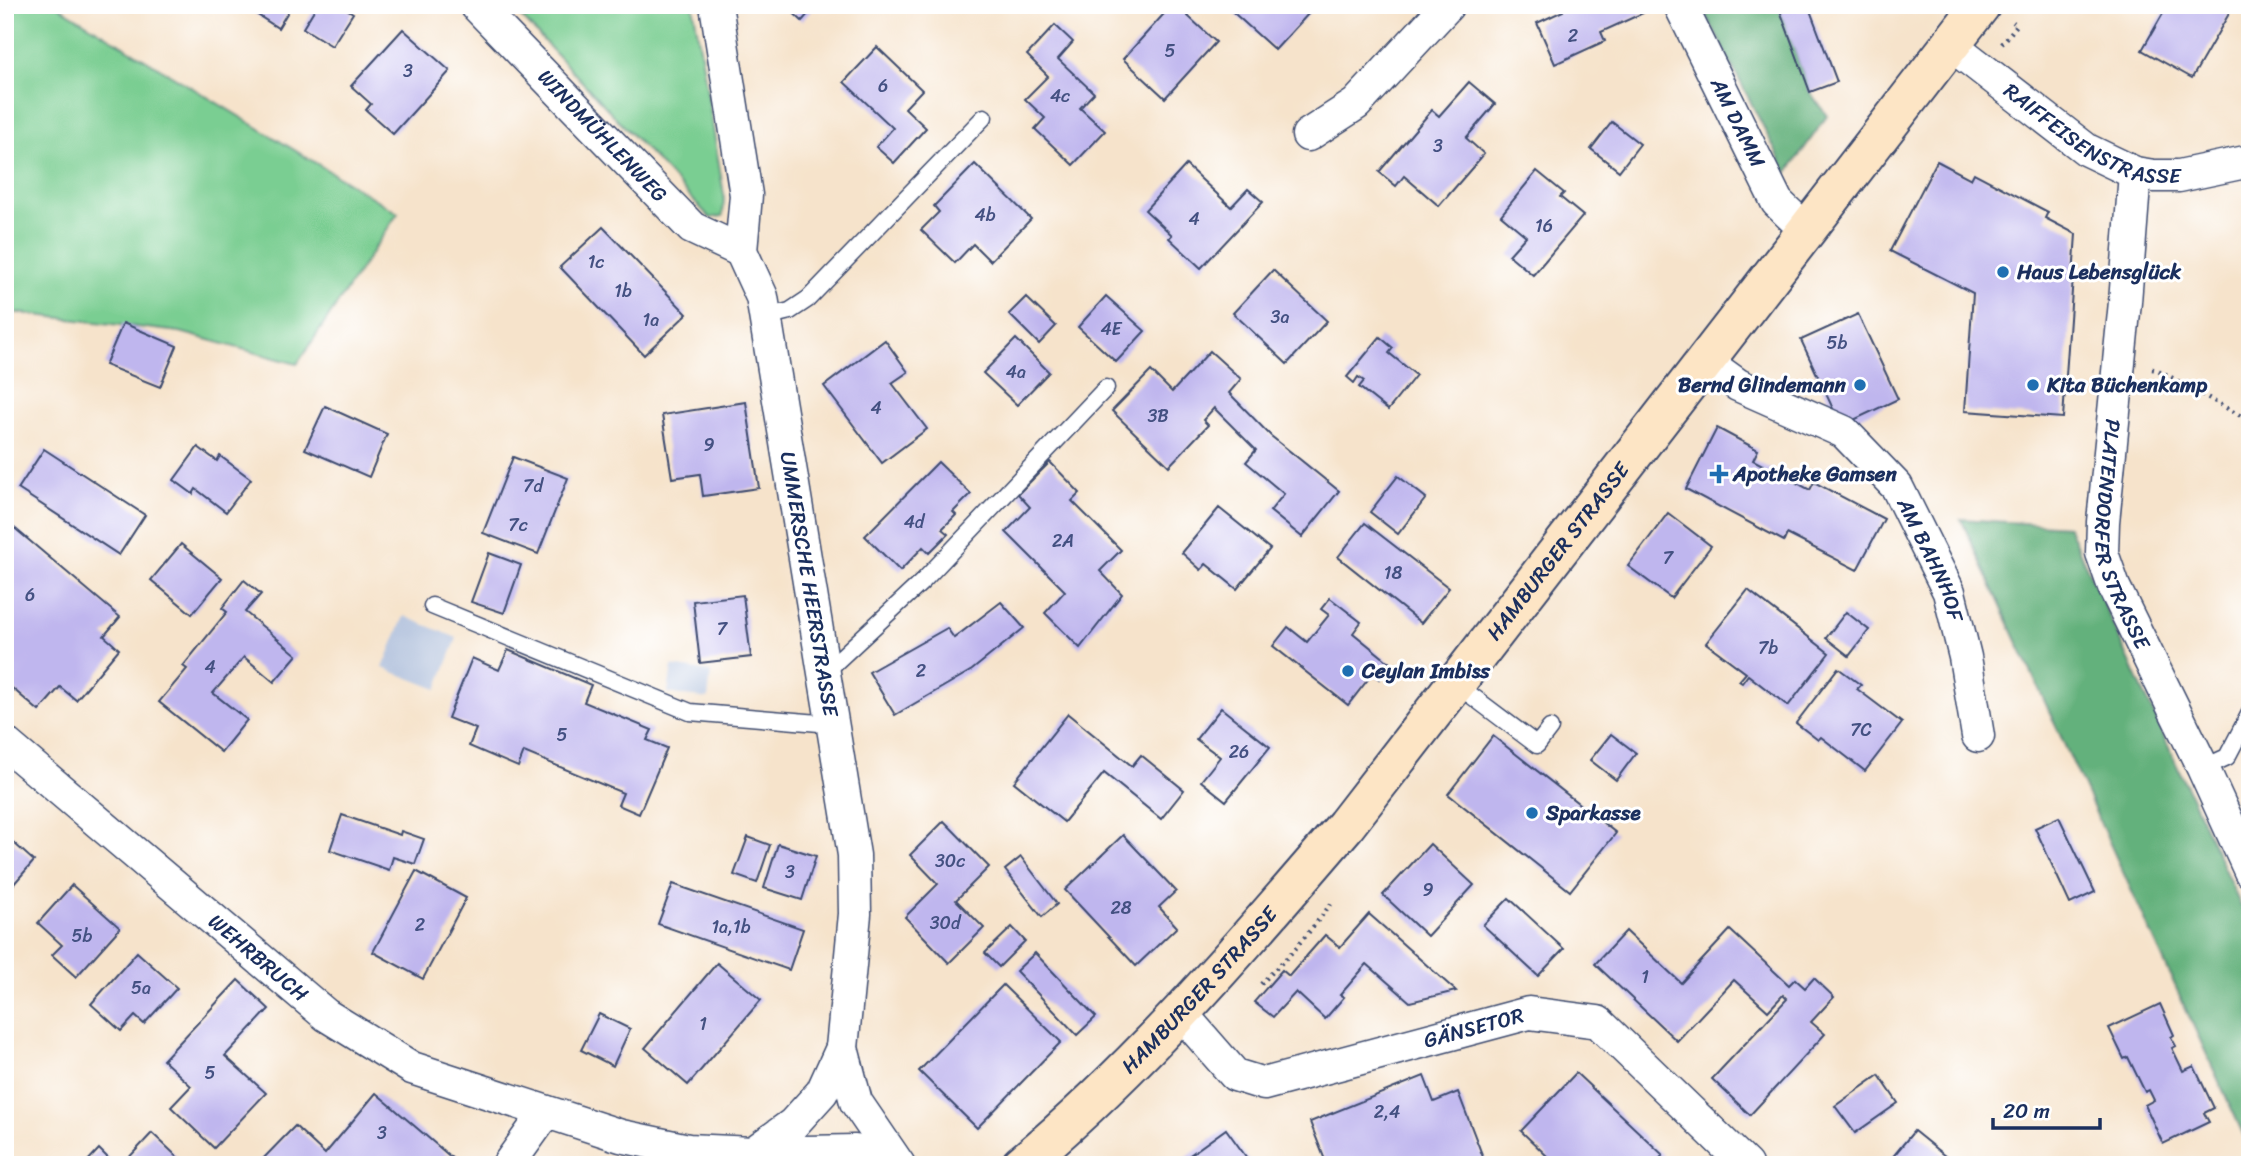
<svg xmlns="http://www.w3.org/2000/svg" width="2255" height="1170" font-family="Sriracha,sans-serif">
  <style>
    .industrial { fill: #b6c5de }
    .green { fill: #7ace92; stroke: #4a7e78; stroke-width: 2 }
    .forest { fill: #63b17c; stroke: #3f706d; stroke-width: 2 }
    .building { fill: #bfb6ee }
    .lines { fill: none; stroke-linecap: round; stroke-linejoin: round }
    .lane-casing { stroke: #3c4a6e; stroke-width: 19 }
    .street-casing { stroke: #3c4a6e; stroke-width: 35 }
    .secondary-casing { stroke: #3c4a6e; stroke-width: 42 }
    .path { stroke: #3c4a6e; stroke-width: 4.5; stroke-dasharray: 2 5; stroke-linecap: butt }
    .lane { stroke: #fff; stroke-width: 16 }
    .street { stroke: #fff; stroke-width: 32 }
    .secondary { stroke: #fde5c5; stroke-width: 38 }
    .poi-dot { fill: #1f6fb2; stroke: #fff; stroke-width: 2.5 }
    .labels { text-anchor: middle; stroke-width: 6; stroke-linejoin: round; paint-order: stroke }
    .number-label { font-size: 18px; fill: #445182 }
    .street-label { font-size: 21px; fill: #1b2f5e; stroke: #fff }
    .poi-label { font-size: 21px; font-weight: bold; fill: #1b2f5e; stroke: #fff; text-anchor: start }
  </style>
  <rect width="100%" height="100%" fill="#fff"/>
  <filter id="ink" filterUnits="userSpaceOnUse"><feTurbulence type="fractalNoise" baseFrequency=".0143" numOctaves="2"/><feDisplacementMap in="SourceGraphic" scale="14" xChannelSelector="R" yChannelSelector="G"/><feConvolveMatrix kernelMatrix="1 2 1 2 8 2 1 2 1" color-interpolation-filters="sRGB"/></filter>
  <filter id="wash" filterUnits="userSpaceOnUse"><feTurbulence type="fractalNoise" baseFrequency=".00686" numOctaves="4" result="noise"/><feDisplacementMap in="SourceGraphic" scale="28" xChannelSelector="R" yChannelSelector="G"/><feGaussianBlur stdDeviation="1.57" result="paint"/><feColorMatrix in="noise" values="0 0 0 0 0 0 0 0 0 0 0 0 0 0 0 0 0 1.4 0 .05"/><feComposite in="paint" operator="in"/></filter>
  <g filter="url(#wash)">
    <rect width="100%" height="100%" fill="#f6e3cb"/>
    <g class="industrial">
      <path d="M404,616L457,638L437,689L383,668Z"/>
      <path d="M672,666L711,672L708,699L668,693Z"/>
    </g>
    <g class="green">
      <path d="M5,5H56L398,213L297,364L180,332L10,312L5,310Z"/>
      <path d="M510,5H693L724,195L723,216L710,218Z"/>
    </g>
    <g class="forest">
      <path d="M1701,5H1778L1810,92L1827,116L1787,173Z"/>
      <path d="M1961,519L2068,526L2250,926V1135L2245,1138Z"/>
    </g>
    <g id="blocks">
      <g class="building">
        <path d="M242,5H292L278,28Z"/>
        <path d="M317,5H340L353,13L332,46L303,28Z"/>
        <path d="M785,5H816L802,21Z"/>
        <path d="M1172,5H1176L1216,42L1165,98L1123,59Z"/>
        <path d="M1225,5H1302L1310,12L1275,50Z"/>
        <path d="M1561,5H1639L1643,13L1601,32L1605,41L1555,64L1537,23L1563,11Z"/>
        <path d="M1778,5H1808L1837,82L1810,92Z"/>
        <path d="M2168,5H2234L2192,78L2142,50Z"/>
        <path d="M1055,25L1073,42L1058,59L1094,93L1080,108L1105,131L1073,165L1035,129L1045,118L1025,99L1048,76L1027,55Z"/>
        <path d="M403,29L450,71L393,134L366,110L371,104L351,86Z"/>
        <path d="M877,47L922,90L905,108L926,128L894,163L876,147L893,128L844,82Z"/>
        <path d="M1469,82L1495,104L1466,138L1484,154L1439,206L1404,176L1396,186L1379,172L1432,110L1439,116Z"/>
        <path d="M1612,122L1640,144L1619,171L1591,149Z"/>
        <path d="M1937,161L1971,179L1974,173L2048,212L2045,218L2076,234L2063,418L1965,411L1973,293L1890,251Z"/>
        <path d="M975,164L1031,219L990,261L973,244L955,263L921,230L939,212L934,206Z"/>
        <path d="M1186,165L1231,207L1248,189L1263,202L1201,268L1169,238L1172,235L1145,210Z"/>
        <path d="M1537,171L1564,193L1560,197L1583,216L1533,275L1509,255L1526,236L1501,215Z"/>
        <path d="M603,227L687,314L644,355L560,267Z"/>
        <path d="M1273,270L1327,321L1287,364L1233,313Z"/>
        <path d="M1106,296L1145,331L1116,362L1078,327Z"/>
        <path d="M1026,297L1056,326L1039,344L1009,314Z"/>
        <path d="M1858,314L1898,399L1841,426L1801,340Z"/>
        <path d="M123,323L177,346L160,387L105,365Z"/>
        <path d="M1380,337L1393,348L1389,353L1416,375L1388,410L1359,387L1364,381L1358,377L1354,383L1347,377Z"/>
        <path d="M1016,339L1049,372L1017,405L983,373Z"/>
        <path d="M885,340L908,372L892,383L927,429L882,463L824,386Z"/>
        <path d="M1210,351L1241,379L1229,393L1271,436L1339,491L1302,537L1270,511L1284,494L1246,462L1256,450L1214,408L1203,420L1208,425L1169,466L1112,411L1151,371L1172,392Z"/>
        <path d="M746,402L759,488L703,496L700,474L672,478L662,415Z"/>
        <path d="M325,406L387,434L369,477L305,449Z"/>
        <path d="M1717,428L1758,450L1753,460L1810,490L1814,482L1884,519L1857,570L1787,534L1784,541L1686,489Z"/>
        <path d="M198,447L217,461L220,456L251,479L226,512L196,489L193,494L174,480Z"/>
        <path d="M44,449L145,515L119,555L18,489Z"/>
        <path d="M513,457L568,478L538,554L483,533Z"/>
        <path d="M938,462L971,494L953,512L956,515L942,529L948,534L929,553L923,547L900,571L865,536Z"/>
        <path d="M1050,462L1080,493L1072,501L1121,550L1100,571L1122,594L1080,648L1045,613L1065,591L1006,532L1030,507L1018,494Z"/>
        <path d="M1398,476L1426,498L1398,534L1370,512Z"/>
        <path d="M1219,508L1270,549L1237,589L1206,564L1201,570L1182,553Z"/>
        <path d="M1668,513L1711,546L1671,598L1628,566Z"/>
        <path d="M5,520L120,617L104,636L119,649L76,700L60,687L39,711L5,682Z"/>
        <path d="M1365,523L1449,588L1421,623L1338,557Z"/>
        <path d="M181,544L222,578L192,614L151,580Z"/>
        <path d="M489,553L521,565L504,613L471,602Z"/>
        <path d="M244,580L261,594L245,612L297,655L274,682L244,657L213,693L247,720L221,752L159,702L187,669L183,666L227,612L222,608Z"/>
        <path d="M1748,590L1829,653L1788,706L1748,675L1742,683L1739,681L1746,673L1706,643Z"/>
        <path d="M743,595L751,657L700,663L693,601Z"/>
        <path d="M1330,598L1361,622L1353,633L1391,664L1379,679L1373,673L1348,705L1273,646L1288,627L1307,642L1329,615L1321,609Z"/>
        <path d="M1001,602L1024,628L972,670L895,715L869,672L947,628L954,638Z"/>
        <path d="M1846,612L1869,630L1849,656L1826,638Z"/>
        <path d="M508,650L591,685L584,702L652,730L647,740L667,748L639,814L618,805L623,793L524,752L518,767L469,746L476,729L448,718L472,658L499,670Z"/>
        <path d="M1838,668L1861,685L1857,689L1902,723L1865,771L1821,737L1818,740L1796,723Z"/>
        <path d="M1221,708L1270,747L1226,801L1201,781L1220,757L1196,739Z"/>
        <path d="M1068,714L1132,766L1141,755L1184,790L1161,819L1104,773L1064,822L1014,782Z"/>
        <path d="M1611,734L1636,753L1616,780L1590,760Z"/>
        <path d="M1493,736L1616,833L1570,891L1448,794Z"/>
        <path d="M342,815L400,835L401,831L424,839L415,864L393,857L389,870L330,850Z"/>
        <path d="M2059,817L2095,892L2070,904L2035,828Z"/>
        <path d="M944,821L989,867L956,900L984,928L949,963L905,917L938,884L910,855Z"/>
        <path d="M5,835L34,861L5,894Z"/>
        <path d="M1123,835L1176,891L1159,907L1177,927L1136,966L1065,890Z"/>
        <path d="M748,837L770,845L757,883L734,875Z"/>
        <path d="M778,844L816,856L802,900L764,888Z"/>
        <path d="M1430,844L1474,885L1427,936L1383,895Z"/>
        <path d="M1021,857L1057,904L1042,917L1005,870Z"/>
        <path d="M416,871L466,898L423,979L373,952Z"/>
        <path d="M673,884L803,929L789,970L658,924Z"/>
        <path d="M72,885L120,928L76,977L52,955L62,945L38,923Z"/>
        <path d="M1509,898L1564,949L1538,976L1483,925Z"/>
        <path d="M1369,914L1456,991L1410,1002L1367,964L1340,995L1344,997L1325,1019L1296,992L1273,1017L1254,1002L1282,970L1289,976L1325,935L1340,947Z"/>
        <path d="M1012,927L1025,941L999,967L985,953Z"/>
        <path d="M1730,930L1789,985L1795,979L1805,988L1814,978L1834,997L1811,1022L1825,1034L1750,1115L1712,1079L1787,999L1783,995L1768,1011L1734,980L1677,1041L1595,964L1626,931L1681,983Z"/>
        <path d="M137,952L177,988L144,1024L135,1016L121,1031L91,1004Z"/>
        <path d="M1035,953L1096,1017L1077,1035L1016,971Z"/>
        <path d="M717,963L761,1000L688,1085L645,1048Z"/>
        <path d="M238,980L269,1009L225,1056L266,1093L214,1148L171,1107L191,1086L163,1060Z"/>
        <path d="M1003,985L1061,1042L977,1128L919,1071Z"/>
        <path d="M2160,1004L2174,1035L2171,1037L2176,1046L2172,1048L2183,1071L2194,1066L2214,1108L2204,1113L2209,1122L2163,1144L2145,1105L2154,1100L2149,1090L2145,1092L2128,1057L2124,1059L2109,1028Z"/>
        <path d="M599,1014L630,1029L613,1066L581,1050Z"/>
        <path d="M1576,1073L1663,1155L1654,1165H1549L1547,1156L1521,1131Z"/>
        <path d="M1879,1075L1898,1103L1855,1133L1835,1106Z"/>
        <path d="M1424,1076L1434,1102L1458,1092L1486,1165H1327L1310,1122Z"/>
        <path d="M376,1093L460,1165H257L295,1126L325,1154Z"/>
        <path d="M1226,1129L1252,1165H1176Z"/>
        <path d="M1914,1131L1956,1165H1886Z"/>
        <path d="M152,1133L186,1165H122Z"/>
        <path d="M99,1149L115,1165H84Z"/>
      </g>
    </g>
  </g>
  <g filter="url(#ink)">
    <use href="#blocks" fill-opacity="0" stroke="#3c4a6e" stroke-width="2"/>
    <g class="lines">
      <g class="lane-casing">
        <g id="lane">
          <path d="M765,317L790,311L808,299L984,117"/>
          <path d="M432,606L690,712L831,724"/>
          <path d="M823,674L923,581L1106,388"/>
          <path d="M1456,684L1537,745L1550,728"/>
          <path d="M2203,768L2227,757L2250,713"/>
        </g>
      </g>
      <g class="street-casing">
        <g id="street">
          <path id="s1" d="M476,5L692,228L741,251"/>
          <path id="s2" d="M716,5L746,195L741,251L762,297L854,855L855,914L842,1048L856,1102L899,1165"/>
          <path id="s3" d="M1680,5L1777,202L1807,231"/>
          <path id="s4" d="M1950,44L2087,150L2135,173L2154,176H2179L2250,161"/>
          <path d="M1308,135L1356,104L1448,5"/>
          <path id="s5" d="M2135,173L2125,302L2103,522L2102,553L2114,587L2203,768L2250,871"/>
          <path id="s6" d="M1706,362L1738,385L1844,432L1897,487L1949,592L1965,657L1978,736"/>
          <path id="s7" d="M5,743L326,1015L412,1068L621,1136L688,1150L753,1153L855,1151L892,1156"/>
          <path id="s8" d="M1180,1012L1235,1075L1264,1084L1529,1013L1598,1022L1746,1165"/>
          <path d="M753,1153L793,1124L822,1092L842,1048"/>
          <path d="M508,1165L546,1112"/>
        </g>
      </g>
      <g class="secondary-casing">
        <g id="secondary">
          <path id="s9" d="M1021,1165C1140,1066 1246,942 1346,825L1981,5"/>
        </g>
      </g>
      <g class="path">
        <path d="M2002,44L2017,25L2013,22"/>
        <path d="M2152,369L2158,370L2250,421"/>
        <path d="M1261,984L1297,947L1331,904"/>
      </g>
      <use href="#lane" class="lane"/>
      <use href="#street" class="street"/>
      <use href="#secondary" class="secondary"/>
    </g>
  </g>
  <g class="poi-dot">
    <circle cx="2003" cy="272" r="7"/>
    <circle cx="1860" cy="385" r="7"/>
    <circle cx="2033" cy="385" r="7"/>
    <path d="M1715.5 463.5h7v7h7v7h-7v7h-7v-7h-7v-7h7z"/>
    <circle cx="1348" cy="671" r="7"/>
    <circle cx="1532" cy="813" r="7"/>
  </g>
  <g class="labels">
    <g class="number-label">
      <text x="1573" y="42">2</text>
      <text x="1170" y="57">5</text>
      <text x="408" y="77">3</text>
      <text x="883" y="92">6</text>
      <text x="1060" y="102">4c</text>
      <text x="1438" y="152">3</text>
      <text x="985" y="221">4b</text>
      <text x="1194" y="225">4</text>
      <text x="1544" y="232">16</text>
      <text x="596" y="268">1c</text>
      <text x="623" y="297">1b</text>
      <text x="1280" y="323">3a</text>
      <text x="651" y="326">1a</text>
      <text x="1111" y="335">4E</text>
      <text x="1837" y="349">5b</text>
      <text x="1016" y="378">4a</text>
      <text x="876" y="414">4</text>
      <text x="1158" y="422">3B</text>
      <text x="709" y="451">9</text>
      <text x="533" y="492">7d</text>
      <text x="914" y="528">4d</text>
      <text x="518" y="531">7c</text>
      <text x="1063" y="547">2A</text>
      <text x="1668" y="564">7</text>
      <text x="1393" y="579">18</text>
      <text x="30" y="601">6</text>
      <text x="722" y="635">7</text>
      <text x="1768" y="654">7b</text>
      <text x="210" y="673">4</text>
      <text x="921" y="677">2</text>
      <text x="1861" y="736">7C</text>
      <text x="562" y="741">5</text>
      <text x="1239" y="758">26</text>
      <text x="950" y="867">30c</text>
      <text x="790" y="878">3</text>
      <text x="1428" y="896">9</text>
      <text x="1121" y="914">28</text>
      <text x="945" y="929">30d</text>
      <text x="420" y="931">2</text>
      <text x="731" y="933">1a,1b</text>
      <text x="82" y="942">5b</text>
      <text x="1645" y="983">1</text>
      <text x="141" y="994">5a</text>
      <text x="703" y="1030">1</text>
      <text x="210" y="1079">5</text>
      <text x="1387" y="1118">2,4</text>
      <text x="382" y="1139">3</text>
    </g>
    <g class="street-label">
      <text dy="7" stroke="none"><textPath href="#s3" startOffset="131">AM DAMM</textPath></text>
      <text dy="7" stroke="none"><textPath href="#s4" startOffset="172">RAIFFEISENSTRASSE</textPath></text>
      <text dy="7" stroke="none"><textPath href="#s1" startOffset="182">WINDMÜHLENWEG</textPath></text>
      <text dy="7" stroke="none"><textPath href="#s5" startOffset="366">PLATENDORFER STRASSE</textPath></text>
      <text dy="7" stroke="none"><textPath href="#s9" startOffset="817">HAMBURGER STRASSE</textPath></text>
      <text dy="7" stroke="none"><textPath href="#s6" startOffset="312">AM BAHNHOF</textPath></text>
      <text dy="7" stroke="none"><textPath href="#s2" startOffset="590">UMMERSCHE HEERSTRASSE</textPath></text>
      <text dy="7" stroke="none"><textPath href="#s7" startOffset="332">WEHRBRUCH</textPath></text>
      <text dy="7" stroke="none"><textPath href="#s9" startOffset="250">HAMBURGER STRASSE</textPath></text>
      <text dy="7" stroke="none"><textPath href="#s8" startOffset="331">GÄNSETOR</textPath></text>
    </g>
    <g class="poi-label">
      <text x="2017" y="279">Haus Lebensglück</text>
      <text x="1846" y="392" text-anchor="end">Bernd Glindemann</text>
      <text x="2047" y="392">Kita Büchenkamp</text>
      <text x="1733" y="481">Apotheke Gamsen</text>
      <text x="1362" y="678">Ceylan Imbiss</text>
      <text x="1546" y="820">Sparkasse</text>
    </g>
  </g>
  <rect width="2255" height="1170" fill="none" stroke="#fff" stroke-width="28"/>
  <path d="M1993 1118v10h107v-10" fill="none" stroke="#1b2f5e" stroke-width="3.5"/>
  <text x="2003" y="1118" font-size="21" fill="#1b2f5e" stroke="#ffffff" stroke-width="5" paint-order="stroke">20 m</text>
</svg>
